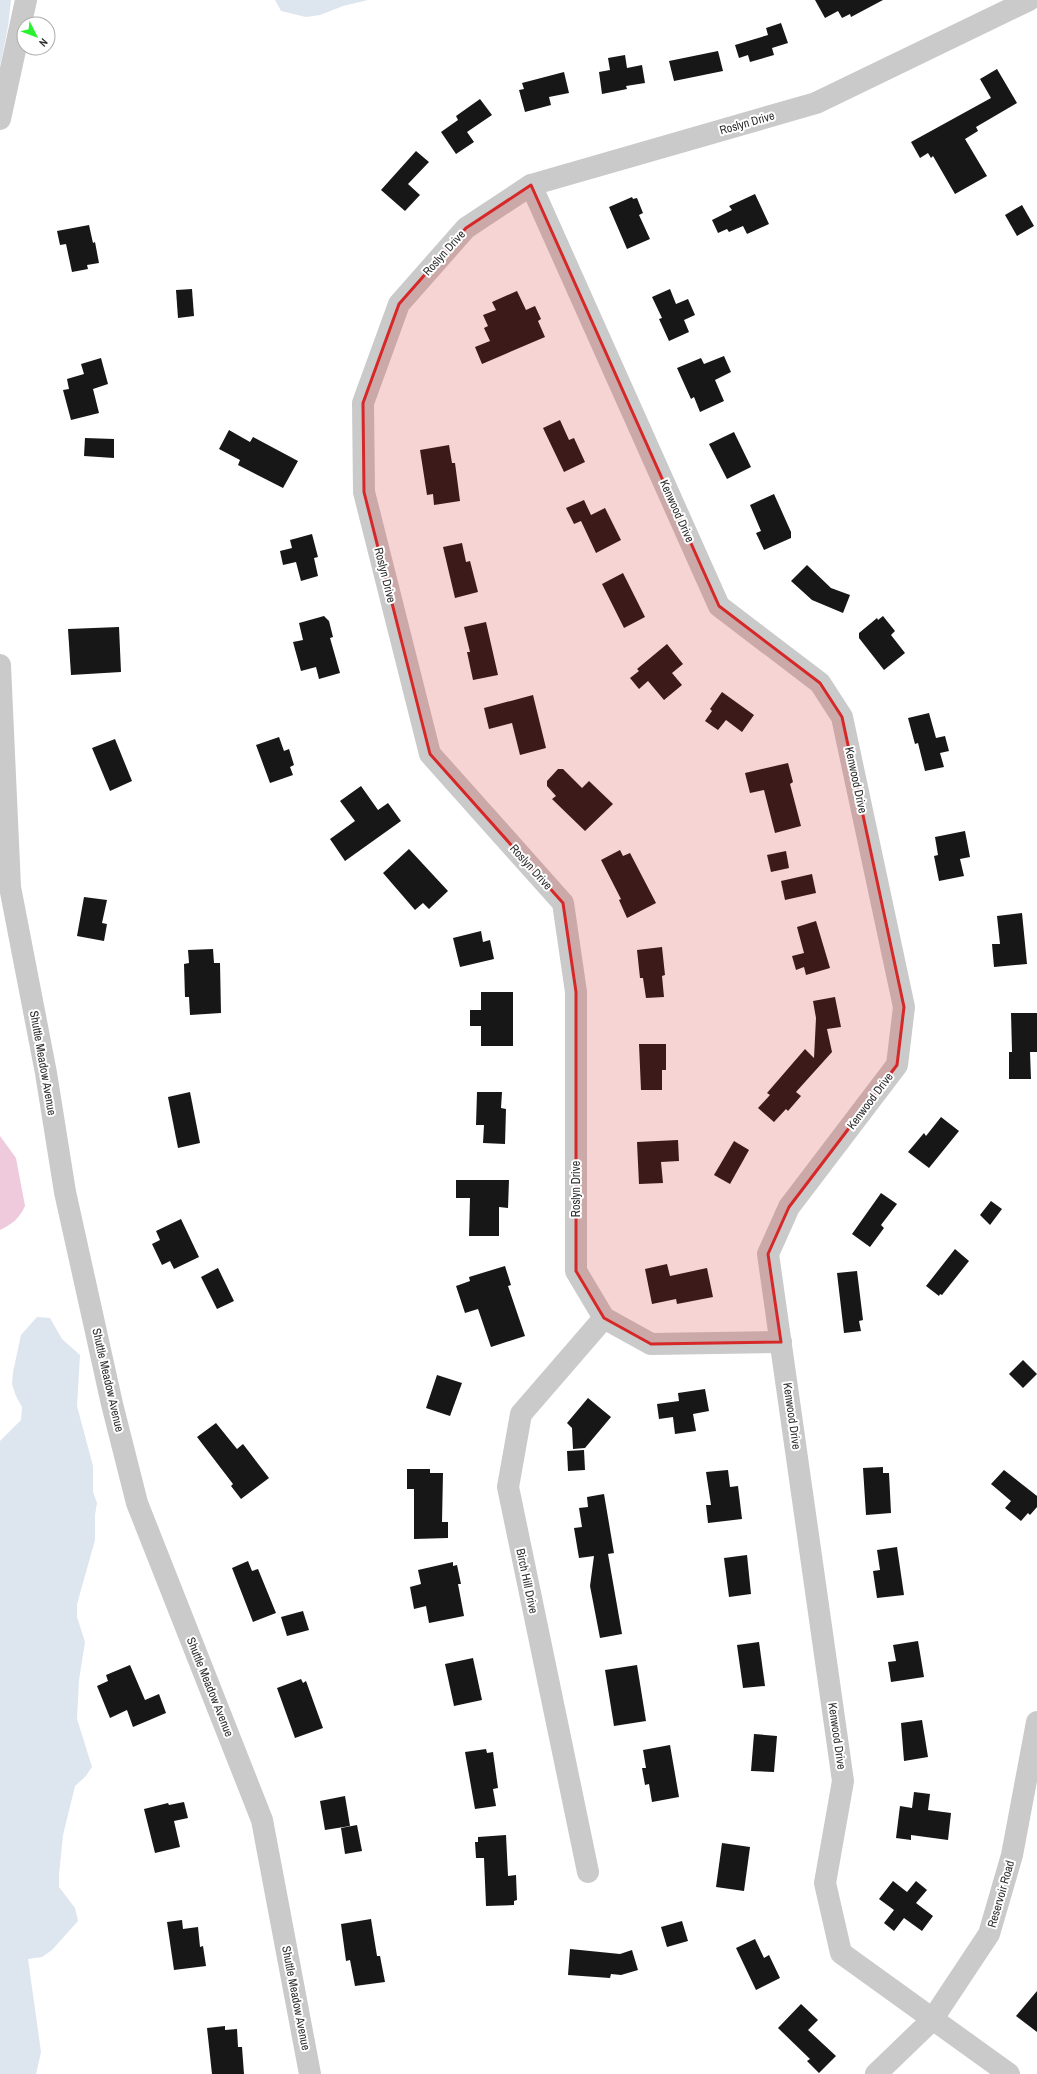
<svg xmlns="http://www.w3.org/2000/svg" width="1037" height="2074" font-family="'Archivo Narrow',sans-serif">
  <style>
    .green { fill: #dde5ee }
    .water { fill: #efc9dc }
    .building { fill: #171717 }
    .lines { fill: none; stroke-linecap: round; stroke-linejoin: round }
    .minor { stroke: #cacaca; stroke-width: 22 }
    .marked { fill: #d62828; fill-opacity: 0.2; stroke: #d62828; stroke-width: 3; stroke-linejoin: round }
    .labels { text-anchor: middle; stroke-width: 4; stroke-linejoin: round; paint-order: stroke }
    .street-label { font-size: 12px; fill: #303030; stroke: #fff }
  </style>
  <rect width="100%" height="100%" fill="#fff"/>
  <g class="green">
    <path d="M0,0H11L8,27L0,66Z"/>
    <path d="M275,0H368L343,6L320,15L306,17L281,11Z"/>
    <path d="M37,1317L50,1318L62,1339L80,1355L77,1406L93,1466V1492L97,1503L95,1515V1540L77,1604V1617L85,1642L79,1680L77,1719L92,1767L85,1777L75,1786L63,1835L59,1875V1887L75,1908L78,1921L52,1950L42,1957L28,1959L41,2052L36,2074H0V1441L21,1420L22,1407L16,1396L12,1384L13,1372L21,1335Z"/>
  </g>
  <path class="water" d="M0,1136L16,1158L25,1206C20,1218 11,1225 0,1230Z"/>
  <g class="building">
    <path d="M815,0H883L851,17L850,14L842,18L838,11L825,18Z"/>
    <path d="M781,23L788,43L772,48L774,55L750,62L748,55L739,58L735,45L768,35L766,28Z"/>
    <path d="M718,51L723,71L674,81L669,61Z"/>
    <path d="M625,55L627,68L642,65L645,83L626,86L627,89L602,94L599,72L610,70L608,58Z"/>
    <path d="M997,69L1017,103L976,127L978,131L965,139L987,176L955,194L933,156L931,158L928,153L920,158L911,142L991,98L980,79Z"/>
    <path d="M564,72L569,93L549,97L551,105L525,112L519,90L524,89L522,83Z"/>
    <path d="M480,99L492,115L467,132L474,142L456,154L441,132L458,120L456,116Z"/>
    <path d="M416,151L429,162L408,184L420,195L405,211L381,190Z"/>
    <path d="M755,194L769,224L747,234L743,226L729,232L727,229L718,233L712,220L732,210L729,206Z"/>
    <path d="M632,197L633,199L637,198L643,213L639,215L650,239L627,249L609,207Z"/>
    <path d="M1022,205L1034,226L1017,236L1005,215Z"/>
    <path d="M89,225L93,243L95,242L99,263L87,265L88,269L72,272L66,244L60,245L57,231Z"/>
    <path d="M192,289L194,316L178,318L176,290Z"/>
    <path d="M670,289L676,304L688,299L695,315L684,320L689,332L669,341L659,319L662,318L652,297Z"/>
    <path d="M517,291L526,310L535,306L541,319L538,321L545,337L482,364L475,347L490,341L484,328L488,326L483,315L496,310L492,302Z"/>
    <path d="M724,356L731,372L715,380L724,401L700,412L694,397L691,399L677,368L701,358L704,364Z"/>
    <path d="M101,358L108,384L93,389L99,413L71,420L63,390L69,389L67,379L84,374L81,364Z"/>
    <path d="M560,420L569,440L574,438L585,462L564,472L543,428Z"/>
    <path d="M229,430L250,442L253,437L298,461L283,488L238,465L240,460L219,449Z"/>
    <path d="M734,432L751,467L727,479L709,444Z"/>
    <path d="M85,438L114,439V458L84,456Z"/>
    <path d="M449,445L452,463H455L460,501L434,505L433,494L427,495L420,450Z"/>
    <path d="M774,494L791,532V538L764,550L756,533L761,531L750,505Z"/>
    <path d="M584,500L591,515L605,508L621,540L596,553L581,521L574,524L566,508Z"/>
    <path d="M312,534L318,557L314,558L318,576L301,581L296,562L283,565L280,551L292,548L290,540Z"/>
    <path d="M462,543L466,562L470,561L478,592L455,598L443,547Z"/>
    <path d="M807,565L831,588L850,595L843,613L812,600L791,581Z"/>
    <path d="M623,573L645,617L624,628L602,584Z"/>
    <path d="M324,616L329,621L333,637L330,638L340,673L319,679L316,667L301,671L293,642L303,640L299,623Z"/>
    <path d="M883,616L895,631L891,635L905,653L884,670L859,638V633L877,618L878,620Z"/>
    <path d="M486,622L498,675L473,680L467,652H470L464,627Z"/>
    <path d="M119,627L121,672L71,675L68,629Z"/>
    <path d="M667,644L683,664L672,673L682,685L664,700L648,681L639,689L630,678L639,671L637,669Z"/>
    <path d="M722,692L754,715L742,732L726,720L718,730L705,721L712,711L710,709Z"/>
    <path d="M533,695L546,748L520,755L512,723L489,729L484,708Z"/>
    <path d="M929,713L936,738L945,736L949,751L940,753L944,767L925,771L918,743L915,744L908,718Z"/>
    <path d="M279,737L284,751L289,749L294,765L290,767L293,775L270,783L256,745Z"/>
    <path d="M115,739L132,781L110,791L92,748Z"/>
    <path d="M788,763L793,782L790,784L801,826L775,833L764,790L750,793L745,773Z"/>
    <path d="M558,769H563L582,788L589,781L613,804L585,831L552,799L556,796L547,786V781Z"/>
    <path d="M361,786L378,810L388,803L401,821L345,861L330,839L355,821L340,801Z"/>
    <path d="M965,831L970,857L960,859L964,876L939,881L934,856L938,855L935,837Z"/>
    <path d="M409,849L448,891L429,909L423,903L415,910L383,873Z"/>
    <path d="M620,850L623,856L630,853L656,903L627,918L619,900L621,899L601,860Z"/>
    <path d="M786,851L789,868L771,872L767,855Z"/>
    <path d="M812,874L816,893L785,900L781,881Z"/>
    <path d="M84,897L107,900L102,923L107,924L104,941L77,936Z"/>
    <path d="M1022,913L1027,964L994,967L992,944H1000L997,916Z"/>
    <path d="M816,921L830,968L806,975L804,967L796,970L792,956L804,953L797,927Z"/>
    <path d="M481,931L483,942L490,940L494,959L460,967L453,938Z"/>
    <path d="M662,947L665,975L662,976L664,997L646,998L643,978H640L637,950Z"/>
    <path d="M213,949L214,963H220L221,1013L190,1015L189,997H185L184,964L189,963L188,950Z"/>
    <path d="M481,992H513V1046H481V1026H470V1010H481Z"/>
    <path d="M835,997L841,1027L827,1029L832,1052L796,1092L801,1096L788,1111L786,1109L774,1122L758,1108L770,1095L767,1093L805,1049L814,1058L816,1018L813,1001Z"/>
    <path d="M1011,1013H1037V1052H1030L1031,1079H1009V1052H1012Z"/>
    <path d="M639,1044H666V1070H662V1090H641Z"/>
    <path d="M190,1092L200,1143L178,1148L168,1097Z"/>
    <path d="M477,1092H502L501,1108L506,1109L505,1144L483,1143L484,1125H476Z"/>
    <path d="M941,1117L959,1131L929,1168L908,1152L924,1133L926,1136Z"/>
    <path d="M678,1140L679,1161L661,1162L663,1183L639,1184L637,1142Z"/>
    <path d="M734,1141L749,1150L730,1184L714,1175Z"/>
    <path d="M456,1180H509L508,1208L499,1207V1236H469L470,1198H456Z"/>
    <path d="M881,1193L897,1204L881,1225L884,1228L870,1247L852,1234Z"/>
    <path d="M991,1201L1002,1209L990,1225L980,1215Z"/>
    <path d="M181,1219L199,1257L174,1269L170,1261L162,1265L152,1244L160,1240L156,1231Z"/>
    <path d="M955,1249L969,1261L942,1295L940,1294L939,1296L926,1286Z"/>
    <path d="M667,1264L670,1276L707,1268L713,1297L677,1304L676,1299L652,1304L645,1269Z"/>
    <path d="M505,1266L511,1285L508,1286L525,1336L491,1347L478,1309L465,1313L456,1286L470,1281L469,1277Z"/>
    <path d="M218,1268L234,1301L217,1309L201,1277Z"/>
    <path d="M857,1271L863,1320L859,1321L861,1331L844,1333L837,1273Z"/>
    <path d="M1023,1360L1037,1374L1023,1388L1009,1374Z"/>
    <path d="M437,1375L462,1383L450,1416L426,1408Z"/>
    <path d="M705,1389L709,1411L693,1414L696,1431L675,1434L673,1417L659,1419L657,1404L679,1401L678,1393Z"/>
    <path d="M588,1398L611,1417L585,1448L573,1449L572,1428L567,1423Z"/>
    <path d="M216,1423L237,1449L243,1444L269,1478L241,1499L231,1486L233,1484L197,1437Z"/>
    <path d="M584,1450L585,1470L568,1471L567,1451Z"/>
    <path d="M883,1467V1473H889L891,1513L866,1515L863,1468Z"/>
    <path d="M407,1469H430V1473H443L442,1522H448V1538L414,1539V1489H407Z"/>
    <path d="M728,1470L730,1487L738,1486L742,1519L708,1523L706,1505H711L706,1472Z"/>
    <path d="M1004,1470L1037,1496V1507L1030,1515L1028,1513L1021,1521L1005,1508L1011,1501L991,1484Z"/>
    <path d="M604,1494L614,1553L608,1554L622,1634L600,1638L590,1586L594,1556L579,1558L574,1528L582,1527L579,1508L588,1507L587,1497Z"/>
    <path d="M897,1547L904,1595L877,1598L873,1571L880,1570L877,1550Z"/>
    <path d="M747,1555L751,1594L729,1597L724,1558Z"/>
    <path d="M248,1561L252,1571L258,1569L276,1613L253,1622L232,1568Z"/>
    <path d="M453,1562V1566L457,1565L461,1584H458L464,1616L429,1623L426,1606L414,1609L410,1587L421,1584L418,1570Z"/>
    <path d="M303,1611L309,1630L287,1636L281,1617Z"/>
    <path d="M918,1641L924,1677L891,1682L888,1662L896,1661L893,1645Z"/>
    <path d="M759,1642L765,1686L743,1688L737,1645Z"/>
    <path d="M473,1658L482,1700L454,1706L445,1664Z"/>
    <path d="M130,1665L145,1700L159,1694L166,1713L133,1727L127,1710L110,1718L97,1686L108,1681L106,1675Z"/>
    <path d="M637,1665L646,1721L614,1726L605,1670Z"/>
    <path d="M301,1679L303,1683L306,1681L323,1728L295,1738L277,1688Z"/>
    <path d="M922,1720L928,1757L904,1761L901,1723Z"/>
    <path d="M754,1734L777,1736L774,1772L751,1771Z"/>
    <path d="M670,1745L679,1797L652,1802L649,1784L645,1785L642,1768H646L643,1750Z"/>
    <path d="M486,1749L487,1753L493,1752L498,1788L493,1789L496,1806L475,1809L465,1752Z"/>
    <path d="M914,1792L930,1794L928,1810L951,1813L948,1840L911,1835V1840L896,1838L900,1806L912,1808Z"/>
    <path d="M345,1796L350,1826L325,1830L320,1801Z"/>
    <path d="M184,1802L188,1818L174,1821L180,1847L155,1853L144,1809L168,1803L169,1805Z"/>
    <path d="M357,1825L362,1851L345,1854L341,1828Z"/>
    <path d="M506,1835L508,1876L516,1875L517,1900L514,1901V1905L486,1906L484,1858H476L475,1842H478V1837Z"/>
    <path d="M722,1843L750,1847L744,1891L716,1887Z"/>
    <path d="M893,1881L907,1892L916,1881L927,1890L916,1903L933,1916L922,1931L904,1918L894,1931L884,1923L894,1910L879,1899Z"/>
    <path d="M371,1919L377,1956H380L385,1982L355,1986L350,1960L346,1961L341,1924Z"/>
    <path d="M182,1920L183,1929L198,1927L200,1947L203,1946L206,1966L174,1970L167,1922Z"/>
    <path d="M682,1921L688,1941L667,1947L661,1927Z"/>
    <path d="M755,1939L764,1958L769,1955L780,1978L756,1990L736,1948Z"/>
    <path d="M570,1949L620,1954L632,1950L638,1970L621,1975L611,1974L610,1978L568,1975Z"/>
    <path d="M1037,1991V2032L1016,2016Z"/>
    <path d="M801,2004L818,2020L808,2030L836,2056L819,2073L807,2061L810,2059L778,2028Z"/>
    <path d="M225,2026V2030L237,2029L238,2047H242L244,2074H212L207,2028Z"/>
  </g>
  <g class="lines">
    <g class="minor">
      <path d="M0,119L26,0"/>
      <path d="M531,185L719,606L820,683L842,717L904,1007L897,1065L789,1207L768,1254L843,1781L825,1883L841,1953L1009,2074"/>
      <path d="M0,665L10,887L46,1073L65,1192L112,1404L137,1503L262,1820L310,2074"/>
      <path d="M781,1342L651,1344L604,1318L576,1271V992L563,903L430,754L364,492L363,403L399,304L466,228L531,185L816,103L1029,0"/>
      <path d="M588,1872L508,1487L521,1414L604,1318"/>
      <path d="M876,2074L932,2020L989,1934L1012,1855L1037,1722"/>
    </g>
  </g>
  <path class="marked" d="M531,185L719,606L820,683L842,717L904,1007L897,1065L789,1207L768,1254L781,1342L651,1344L604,1318L576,1271V992L563,903L430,754L364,492L363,403L399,304L466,228Z"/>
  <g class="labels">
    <g class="street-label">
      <text transform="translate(747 123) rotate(-16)" y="4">Roslyn Drive</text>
      <text transform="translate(444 253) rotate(-48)" y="4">Roslyn Drive</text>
      <text transform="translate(677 511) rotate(66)" y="4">Kenwood Drive</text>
      <text transform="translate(385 575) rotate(76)" y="4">Roslyn Drive</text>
      <text transform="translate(856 780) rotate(78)" y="4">Kenwood Drive</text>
      <text transform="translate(531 867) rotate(48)" y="4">Roslyn Drive</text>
      <text transform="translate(43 1063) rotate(80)" y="4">Shuttle Meadow Avenue</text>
      <text transform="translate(870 1101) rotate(-53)" y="4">Kenwood Drive</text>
      <text transform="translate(576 1189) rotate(-90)" y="4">Roslyn Drive</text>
      <text transform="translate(108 1380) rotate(77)" y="4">Shuttle Meadow Avenue</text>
      <text transform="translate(792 1416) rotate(82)" y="4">Kenwood Drive</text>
      <text transform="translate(527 1581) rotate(78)" y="4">Birch Hill Drive</text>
      <text transform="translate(210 1687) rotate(68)" y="4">Shuttle Meadow Avenue</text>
      <text transform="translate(837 1736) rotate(82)" y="4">Kenwood Drive</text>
      <text transform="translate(1001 1894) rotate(-74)" y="4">Reservoir Road</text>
      <text transform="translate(296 1998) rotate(79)" y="4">Shuttle Meadow Avenue</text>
    </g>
  </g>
  <g transform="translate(36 36) rotate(132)"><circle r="19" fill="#ffffff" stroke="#acacac"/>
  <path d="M0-3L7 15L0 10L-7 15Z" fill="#29f130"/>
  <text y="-6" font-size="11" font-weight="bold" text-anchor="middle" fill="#303030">N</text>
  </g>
</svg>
